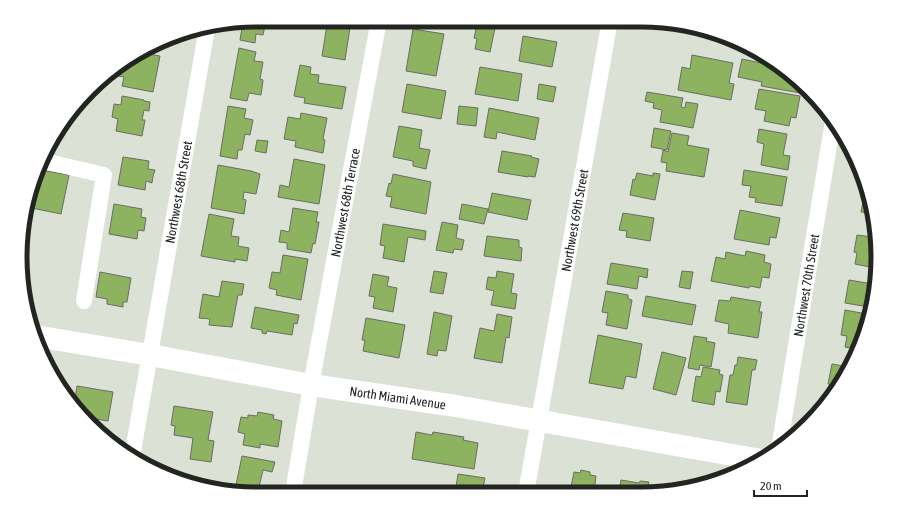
<svg xmlns="http://www.w3.org/2000/svg" width="898" height="514" font-family="'Asap Condensed',sans-serif">
  <style>
    .building { fill: #8db361; stroke: #696e63 }
    .lines { fill: none; stroke-linecap: round; stroke-linejoin: round }
    .street { stroke: #fff; stroke-width: 16 }
    .secondary { stroke: #fff; stroke-width: 22 }
    .labels { text-anchor: middle; stroke-width: 4; stroke-linejoin: round; paint-order: stroke }
    .street-label { font-size: 13px; fill: #232521; stroke: #fff }
    .rim { fill: none; stroke: #232521; stroke-width: 5 }
  </style>
  <rect width="100%" height="100%" fill="#dbe1d5"/>
  <g class="building">
    <path d="M257,20H274L273,22L266,21L263,35L256,34L255,43L240,40L243,22Z"/>
    <path d="M331,20L351,21L345,60L322,56L327,25L330,26Z"/>
    <path d="M428,20H463L462,26Z"/>
    <path d="M478,20L496,23L490,52L475,49L477,39L474,38Z"/>
    <path d="M538,20H560L559,27L537,23Z"/>
    <path d="M413,29L444,34L436,76L406,71Z"/>
    <path d="M523,36L557,42L552,67L519,61Z"/>
    <path d="M239,48L256,52L254,61L263,62L260,79L263,80L261,95L249,93L247,101L230,98Z"/>
    <path d="M143,53L160,56L153,92L122,86L124,77L113,75L112,77L106,76L113,69L130,60L139,61L141,54Z"/>
    <path d="M692,55L733,63L729,83L734,84L731,100L678,90L682,67L690,69Z"/>
    <path d="M767,58L801,88L800,93L761,86L762,82L738,77L742,59L766,64Z"/>
    <path d="M300,65L311,67L310,74L319,75L318,83L346,87L342,109L304,103L305,98L294,96Z"/>
    <path d="M480,67L522,74L518,101L475,94Z"/>
    <path d="M407,84L446,91L441,119L402,112Z"/>
    <path d="M539,84L556,87L553,102L537,99Z"/>
    <path d="M759,89L800,96L796,118L791,117L789,126L764,121L766,111L755,109Z"/>
    <path d="M647,92L683,98L681,107L685,108L686,102L698,104L693,128L660,122L662,110L653,108L654,103L645,101Z"/>
    <path d="M122,96L144,100V101L150,102L149,111L144,110L142,120H145L142,136L116,131L118,119L112,117L114,104L121,105Z"/>
    <path d="M228,106L246,109L244,118L253,120L250,135L245,134L242,150H238L237,159L220,156Z"/>
    <path d="M459,106L478,108L476,126L457,124Z"/>
    <path d="M489,108L539,118L535,140L497,132L496,139L484,137Z"/>
    <path d="M301,113L327,118L323,139L325,140L323,153L295,147L296,141L284,139L288,117L300,119Z"/>
    <path d="M399,126L422,130L419,148L430,150L426,169L413,166V161L393,157Z"/>
    <path d="M654,128L671,131L667,150L651,147Z"/>
    <path d="M759,129L787,134L783,155L790,156L788,170L761,165L764,144L757,142Z"/>
    <path d="M672,133L689,136L687,145L709,149L704,177L666,171L667,163L661,162L663,150L668,152Z"/>
    <path d="M257,140L268,141L266,153L255,151Z"/>
    <path d="M502,151L532,156L531,157L539,159L535,177L528,176V177L498,172Z"/>
    <path d="M123,157L149,161L148,169L155,170L153,176L152,183L146,181L145,190L118,185Z"/>
    <path d="M294,159L325,165L319,204L278,197L280,185L289,187Z"/>
    <path d="M218,165L251,171L260,174L256,194L244,192L243,199L246,200L244,214L211,208Z"/>
    <path d="M40,170L69,175L61,214L27,207L28,195Z"/>
    <path d="M744,170L787,177L782,206L755,202L756,198L749,197L751,186L742,185Z"/>
    <path d="M637,173L653,176V173L660,174L655,200L630,195L633,179L635,180Z"/>
    <path d="M393,174L431,182L426,214L390,207L392,197L386,196L389,183L391,184Z"/>
    <path d="M865,192H868L870,196L872,222L866,221L868,213L861,212Z"/>
    <path d="M492,193L531,200L527,220L488,212Z"/>
    <path d="M114,204L142,209L141,217L146,218L144,231L138,230L137,239L109,234Z"/>
    <path d="M462,204L488,209L484,224L459,219Z"/>
    <path d="M293,208L318,212L316,222H319L315,244L313,243L311,253L287,249V243L279,242L281,230L289,232Z"/>
    <path d="M740,210L780,218L776,238L770,237L769,245L734,239Z"/>
    <path d="M623,213L654,218L650,241L626,237L627,231L619,230Z"/>
    <path d="M209,214L234,219L231,236L239,237L238,246L249,248L247,261L235,259V262L201,256Z"/>
    <path d="M442,222L458,225L456,238L464,240L462,250L454,249L453,253L436,250Z"/>
    <path d="M383,224L426,231L425,240L408,237L404,262L383,258L385,246L380,245Z"/>
    <path d="M857,235L873,237L875,268L855,264L857,253L854,252Z"/>
    <path d="M487,236L519,240V247L522,248L521,261L484,256Z"/>
    <path d="M746,251L765,255L764,262L771,264L769,278L762,277L760,288L750,286L749,288L711,281L716,257L725,259L726,252L745,256Z"/>
    <path d="M283,255L308,259L301,300L276,295L277,290L269,288L272,272L280,273Z"/>
    <path d="M611,263L648,269L647,278L639,276L637,289L607,284Z"/>
    <path d="M434,271L447,273L443,294L430,292Z"/>
    <path d="M497,271L514,274L511,293L517,294L515,309L491,305L494,291L486,289L488,277L496,278Z"/>
    <path d="M682,271L693,272L690,289L679,287Z"/>
    <path d="M100,272L131,278L127,302H123V307L107,304V299L96,297Z"/>
    <path d="M373,274L389,277L387,286L397,288L393,312L373,308L375,297L369,296Z"/>
    <path d="M849,280L873,284V280H875L876,288L869,307L845,303Z"/>
    <path d="M222,281L244,284L242,295H238L232,327L209,325L210,319L199,318L203,294L219,297Z"/>
    <path d="M606,291L628,295V299L632,300L627,329L606,325L608,313L602,312Z"/>
    <path d="M646,296L696,305L692,325L642,316Z"/>
    <path d="M731,297L761,302L759,312H762L758,338L728,333L729,324L715,321L719,300L730,301Z"/>
    <path d="M255,307L299,315L297,324L294,323L292,335L267,331L266,334L262,333V330L251,328Z"/>
    <path d="M845,310L867,314L855,349L845,347L847,336L841,335Z"/>
    <path d="M434,312L452,316L446,351L438,350L437,356L427,354Z"/>
    <path d="M497,314L512,317L509,338L506,337L502,363L474,358L480,328L494,331Z"/>
    <path d="M366,318L405,325L399,358L363,351L365,340H362Z"/>
    <path d="M598,335L642,344L636,378L626,376L623,389L589,383Z"/>
    <path d="M694,336L707,338L706,341L715,343L711,367L700,365L699,370L688,368Z"/>
    <path d="M662,352L686,358L676,395L653,389Z"/>
    <path d="M738,357L757,360L755,370H752L747,405L726,402L730,375H733L735,365H737Z"/>
    <path d="M832,364L849,367L846,376L830,396L832,385L828,384Z"/>
    <path d="M703,367L720,370L719,374L723,375L720,392L716,391L714,405L692,401L696,376L701,377Z"/>
    <path d="M77,386L113,392L108,421L83,417L79,413L77,410V407L74,406Z"/>
    <path d="M174,406L213,412L208,440L214,441L211,462L190,459L193,438L174,435L175,426L171,425Z"/>
    <path d="M258,412L274,415L273,419L282,421L278,447L260,444V448L243,445L245,434L238,432L241,417L248,418V415L257,416Z"/>
    <path d="M416,432L432,435L433,432L464,437L463,440L478,443L474,469L412,459Z"/>
    <path d="M242,456L275,462L272,472L263,470L259,487L269,489L268,493L242,494L229,491L230,484L236,485Z"/>
    <path d="M581,470L590,472V475L596,476L594,492H570L574,472L580,473Z"/>
    <path d="M458,474L485,478L482,493H455Z"/>
    <path d="M621,480L639,483L640,481L649,482L648,485L663,487L662,492H619Z"/>
  </g>
  <g class="lines">
    <g class="street">
      <path d="M44,161L104,175L84,301"/>
      <path id="s1" d="M779,449L833,121"/>
      <path id="s2" d="M132,457L207,28"/>
      <path id="s3" d="M293,493L311,385L379,20"/>
      <path id="s4" d="M526,493L610,20"/>
    </g>
    <path class="secondary" id="s5" d="M35,336L150,355L311,385L456,406L761,460"/>
  </g>
  <g class="labels">
    <g class="street-label">
      <text dy="5" stroke="none"><textPath href="#s2" startOffset="269">Northwest 68th Street</textPath></text>
      <text dy="5" stroke="none"><textPath href="#s3" startOffset="295">Northwest 68th Terrace</textPath></text>
      <text dy="5" stroke="none"><textPath href="#s4" startOffset="277">Northwest 69th Street</textPath></text>
      <text dy="5" stroke="none"><textPath href="#s1" startOffset="166">Northwest 70th Street</textPath></text>
      <text dy="5" stroke="none"><textPath href="#s5" startOffset="368">North Miami Avenue</textPath></text>
    </g>
  </g>
  <path d="M0 0H898V514H0ZM257 27H641A230 230 0 0 1 871 257V257A230 230 0 0 1 641 487H257A230 230 0 0 1 27 257V257A230 230 0 0 1 257 27Z" fill="#fff" fill-rule="evenodd"/>
  <path class="rim" d="M257 27H641A230 230 0 0 1 871 257V257A230 230 0 0 1 641 487H257A230 230 0 0 1 27 257V257A230 230 0 0 1 257 27Z"/>
  <path d="M754 490v6h53v-6" fill="none" stroke="#232521" stroke-width="2"/>
  <text x="760" y="490" font-size="12" fill="#232521" stroke="#ffffff" stroke-width="3" paint-order="stroke">20 m</text>
</svg>
